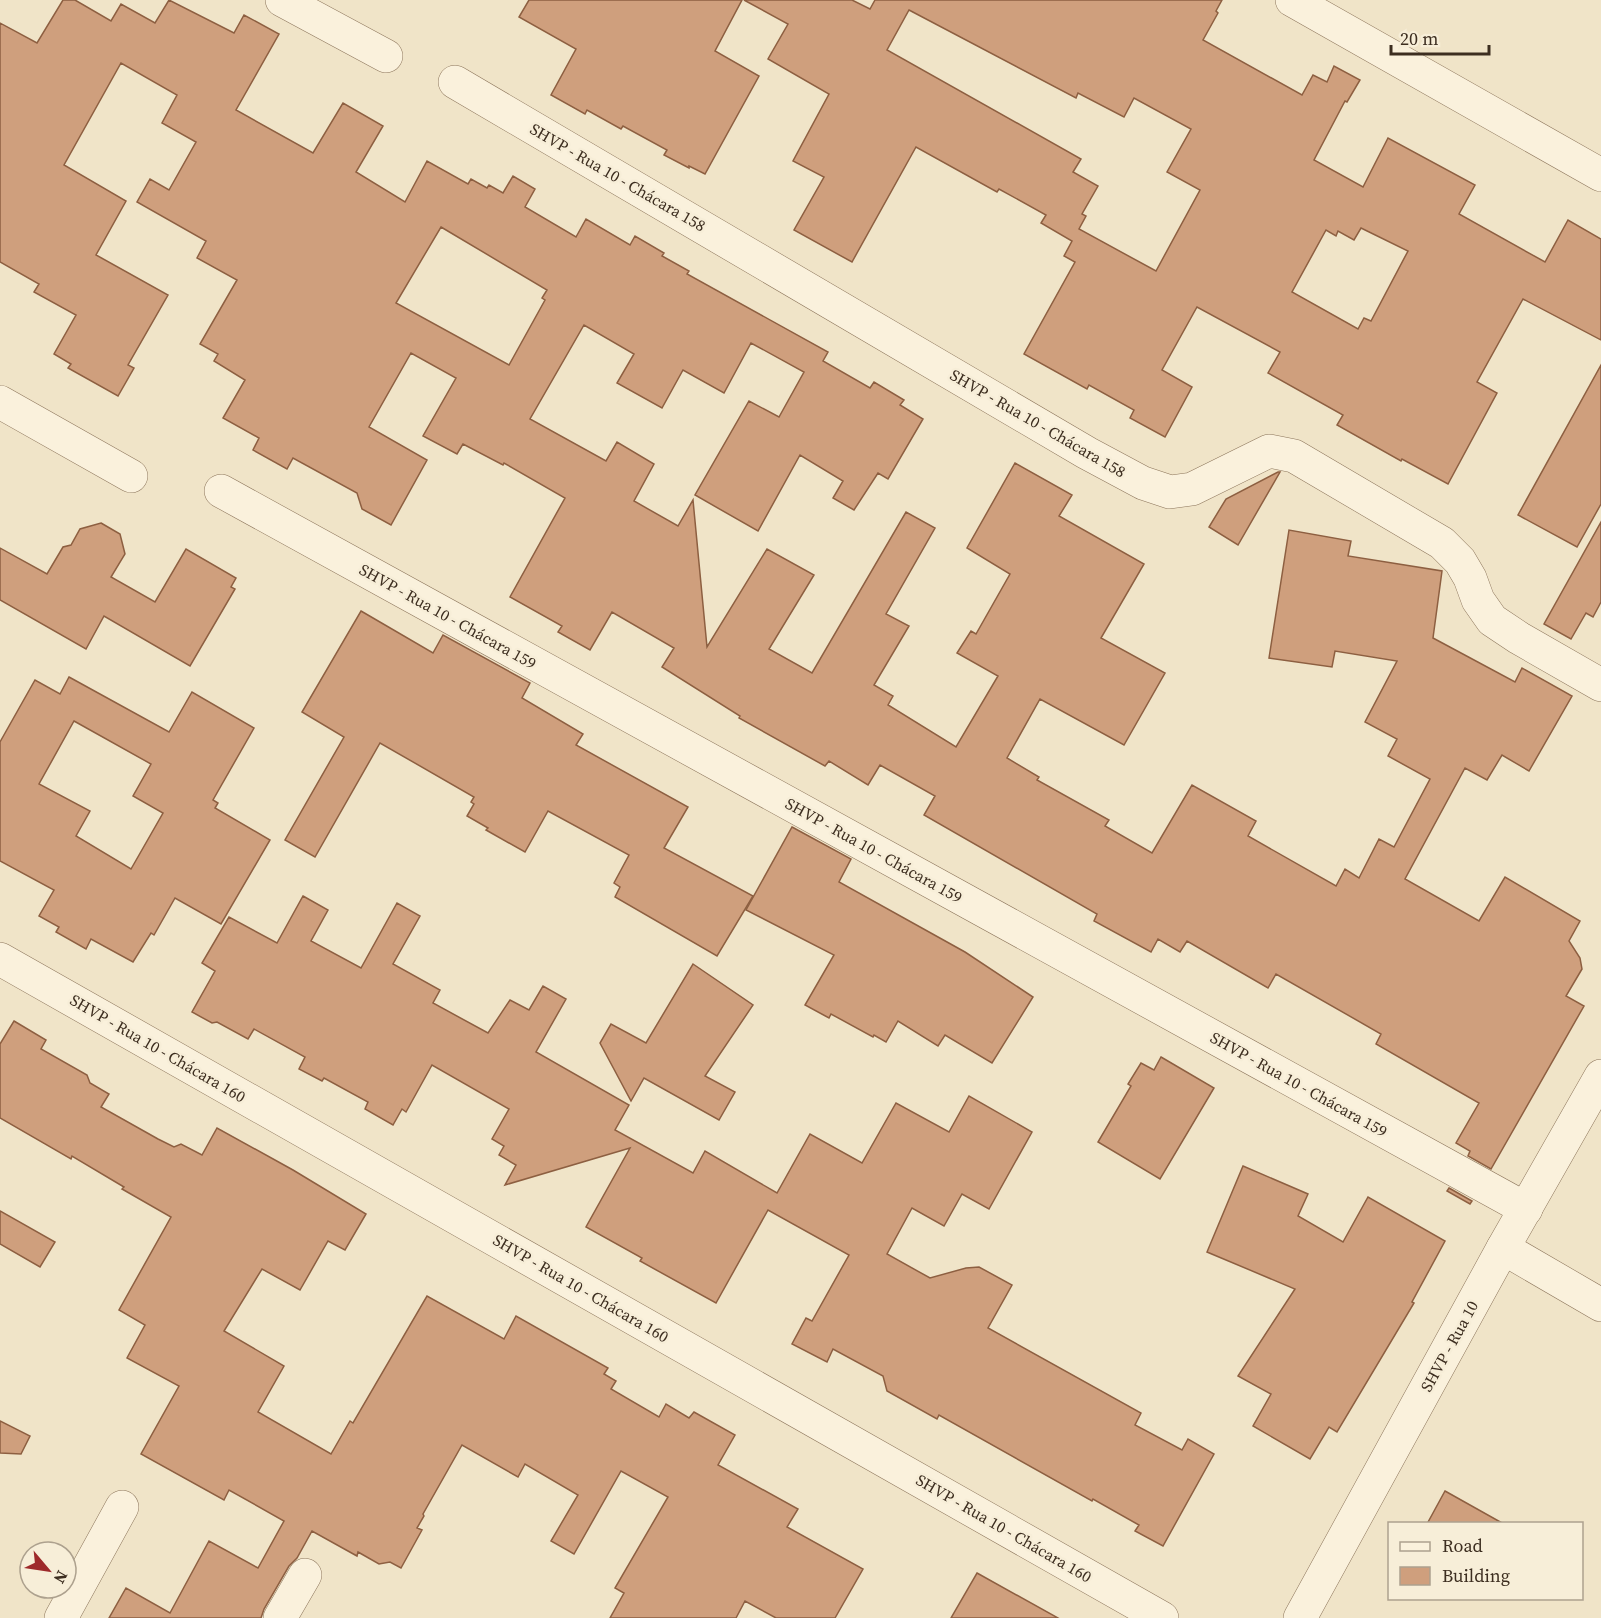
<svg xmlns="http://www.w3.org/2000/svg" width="1601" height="1618" font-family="'Source Serif 4',serif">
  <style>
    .building { fill: #cf9f7d; stroke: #8d5f41; stroke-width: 1.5; fill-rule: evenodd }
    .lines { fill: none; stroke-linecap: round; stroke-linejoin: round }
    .minor-casing { stroke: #8d765c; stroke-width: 34 }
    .tertiary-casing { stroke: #8d765c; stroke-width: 34 }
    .minor { stroke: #faf1dc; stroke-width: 33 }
    .tertiary { stroke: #faf1dc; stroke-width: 33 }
    .labels { text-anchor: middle; stroke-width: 5; stroke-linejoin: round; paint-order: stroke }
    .street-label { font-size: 16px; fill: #3d2e20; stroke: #f7eed8 }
  </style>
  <rect width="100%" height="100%" fill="#f0e4c8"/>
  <g class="building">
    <path d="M63,0H75L111,21L121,4L155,23L169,0L234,33L244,15L279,34L236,110L313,153L343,103L383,126L356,172L405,202L427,161L468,184L471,179L487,188L489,185L503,193L513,176L535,189L525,207L576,237L586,219L630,245L635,236L664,253L662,256L689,271L687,274L828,352L823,361L870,388L874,382L904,400L900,405L923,419L888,479L878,473L854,510L833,498L843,481L800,455L758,531L695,495L749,401L779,417L804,372L751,343L724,393L683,370L662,408L617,383L634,354L584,325L530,419L606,461L617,442L654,464L634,501L678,526L693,500L707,647L767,549L814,575L769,649L812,673L906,512L935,528L886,614L909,626L874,685L893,696L888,705L956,747L998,676L957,653L971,631L976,634L1010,574L967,548L1015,463L1072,495L1059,516L1144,564L1101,638L1165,673L1124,745L1040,699L1007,758L1039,777L1037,780L1109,820L1105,826L1152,853L1192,785L1256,821L1248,836L1336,886L1345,869L1359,878L1379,839L1394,847L1430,779L1388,756L1397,739L1365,722L1397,661L1335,651L1332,667L1269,658L1289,530L1351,541L1348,556L1442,571L1433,638L1515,682L1522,668L1572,696L1529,771L1502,755L1487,780L1465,768L1405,879L1479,921L1505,877L1580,921L1569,941L1580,958L1582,969L1566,996L1584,1006L1491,1169L1468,1156L1470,1151L1456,1143L1479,1103L1376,1044L1381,1034L1276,974L1268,988L1187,941L1180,952L1158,939L1151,952L1094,921L1097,914L924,815L935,796L880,765L868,785L829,761L825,766L739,718L740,716L662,667L674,648L612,612L590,650L558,632L562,626L510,597L565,498L504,463L503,465L463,444L457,454L423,436L456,378L411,353L369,427L427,460L391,525L362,509L357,493L293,458L287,469L253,450L259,438L223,418L245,380L214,361L218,354L200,344L237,280L197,258L206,241L137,202L150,179L169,190L196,142L162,123L177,95L121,63L64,165L126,201L96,255L168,295L128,365L134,368L118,396L68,368L71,364L54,354L76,315L34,292L39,284L0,262V23L37,43ZM441,227L547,290L542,298L545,300L509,365L396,303Z"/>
    <path d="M529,0H742L715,51L759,76L705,174L689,166V168L664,155L667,150L623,126L621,129L587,110L585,114L551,95L576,49L519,17Z"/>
    <path d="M744,0H852L870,9L875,0H1222L1216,11L1218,13L1203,40L1302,95L1313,75L1327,82L1334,66L1360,80L1347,102L1345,101L1314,160L1363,187L1388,138L1475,185L1459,214L1545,262L1568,220L1601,239V340L1523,299L1477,382L1497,393L1448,484L1402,459L1401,461L1337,425L1343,415L1268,373L1280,352L1197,307L1162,370L1192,387L1165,437L1130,418L1134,410L1089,385L1087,389L1024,354L1075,262L1064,256L1072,241L1041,223L1046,215L999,189L997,192L916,147L852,262L794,230L824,177L793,161L829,94L768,59L788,24ZM909,10L1076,98L1078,93L1124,117L1134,98L1191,129L1167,172L1200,190L1156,271L1079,229L1086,216L1082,214L1098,186L1073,172L1081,159L887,50ZM1361,228L1408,251L1371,321L1364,318L1358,329L1292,292L1326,230L1336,236L1338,231L1354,240Z"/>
    <path d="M1601,365V504L1577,547L1518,515Z"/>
    <path d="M1278,472H1280L1238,545L1209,527L1226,499Z"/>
    <path d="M1601,522V602L1593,617L1586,613L1571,639L1544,624Z"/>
    <path d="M101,523L120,534L125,554L111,577L155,602L186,549L236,578L231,587L235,589L190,666L104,616L86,649L0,600V548L47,574L63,547L71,545L80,529Z"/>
    <path d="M361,611L433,653L443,635L530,683L522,698L583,734L576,745L688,807L664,848L753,896L717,956L615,897L620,887L614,883L629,855L548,811L525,852L486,830L488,828L467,816L474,804L471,802L474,797L380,743L315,857L285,840L344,737L302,712Z"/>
    <path d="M69,677L169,732L192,692L254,728L213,800L218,803L215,808L270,840L221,924L175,898L154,935L151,933L133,962L91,939L86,949L56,932L59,927L39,916L54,890L0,861V742L35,680L60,694ZM74,721L151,764L133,796L163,813L131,869L76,836L90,811L39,784Z"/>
    <path d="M792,827L851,859L839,882L965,952L1033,997L992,1063L945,1035L938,1046L898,1021L886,1042L874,1035L873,1037L831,1014L829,1018L805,1005L834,955L746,910Z"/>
    <path d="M303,896L328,910L311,941L361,968L397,903L420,916L393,964L440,990L433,1003L488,1033L510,1000L529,1010L543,986L566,999L536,1052L629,1105L615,1130L693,1173L705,1151L777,1193L810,1134L862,1163L896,1103L949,1132L969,1096L1032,1132L989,1209L962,1194L944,1226L912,1208L887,1254L930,1278L966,1268L979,1267L1012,1285L988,1328L1141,1413L1135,1425L1182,1450L1188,1439L1214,1454L1163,1546L1135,1531L1139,1525L1093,1499L1092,1501L939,1415L937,1419L887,1391L883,1376L833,1349L827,1362L792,1344L806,1318L812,1321L849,1255L768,1210L716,1303L640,1261L642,1258L586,1227L630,1148L505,1185L516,1165L499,1155L504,1146L492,1139L509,1109L432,1065L406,1112L402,1109L393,1125L365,1109L368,1102L324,1078L322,1081L299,1069L305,1057L254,1029L248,1039L217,1022L212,1023L192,1012L215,971L202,963L229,917L277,943Z"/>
    <path d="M693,964L753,1005L705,1076L735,1092L719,1120L644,1078L631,1101L600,1043L611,1024L646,1043Z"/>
    <path d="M14,1021L46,1040L41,1049L87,1075L90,1083L109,1094L101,1107L158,1139L174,1147L181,1144L202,1155L217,1128L293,1170L366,1214L345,1250L328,1241L300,1290L262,1269L224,1331L284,1366L258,1412L331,1454L350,1421L353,1423L427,1296L504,1339L516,1316L608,1368L604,1374L616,1381L611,1389L659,1417L666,1404L689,1418L694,1412L735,1435L718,1465L798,1509L787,1527L863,1569L835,1618H776L745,1601L736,1618H610L624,1593L615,1588L668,1497L621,1471L574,1554L551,1541L578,1495L525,1464L518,1477L462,1445L423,1514L424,1516L417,1528L422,1530L401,1568L390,1562L379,1564L358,1552L357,1556L312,1531L297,1558L289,1566L264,1609L261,1618H109L126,1588L170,1613L209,1541L258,1568L284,1521L229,1490L224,1500L141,1454L179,1386L127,1358L145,1325L119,1310L171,1217L122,1189L124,1187L72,1156L71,1159L0,1118V1044Z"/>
    <path d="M1161,1057L1214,1088L1160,1179L1098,1142L1131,1086L1128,1084L1141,1063L1154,1070Z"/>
    <path d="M1243,1166L1308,1194L1298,1216L1343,1242L1368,1197L1445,1241L1412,1302L1414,1303L1337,1432L1329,1427L1310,1459L1253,1426L1271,1394L1238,1376L1295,1289L1207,1252Z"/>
    <path d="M1449,1188L1472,1201L1470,1204L1447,1191Z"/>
    <path d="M0,1211L55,1242L40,1267L0,1244Z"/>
    <path d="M0,1421L30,1436L21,1454L0,1453Z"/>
    <path d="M1445,1491L1504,1524H1427Z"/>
    <path d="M977,1573L1058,1618H951Z"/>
  </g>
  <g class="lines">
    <g class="minor-casing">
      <g id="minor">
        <path d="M282,0L386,56"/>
        <path d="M1292,0L1601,175"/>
        <path d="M455,82L1087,453L1143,483L1170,492L1192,489L1269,451L1294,456L1442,543L1460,561L1470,578L1478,600L1492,620L1519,638L1601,685"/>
        <path d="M0,402L131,476"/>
        <path d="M221,491L1526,1209"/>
        <path d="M0,959L1162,1618"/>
        <path d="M1503,1248L1601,1305"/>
        <path d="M61,1618L122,1507"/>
        <path d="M280,1618L305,1575"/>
      </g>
    </g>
    <g class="tertiary-casing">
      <path id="tertiary" d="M1300,1618L1503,1248L1601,1076"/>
    </g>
    <use href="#minor" class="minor"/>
    <use href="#tertiary" class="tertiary"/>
  </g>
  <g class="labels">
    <g class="street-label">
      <text transform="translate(618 177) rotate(30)" y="6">SHVP - Rua 10 - Chácara 158</text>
      <text transform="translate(1038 423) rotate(30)" y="6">SHVP - Rua 10 - Chácara 158</text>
      <text transform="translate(448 616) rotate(29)" y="6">SHVP - Rua 10 - Chácara 159</text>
      <text transform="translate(874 850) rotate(29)" y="6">SHVP - Rua 10 - Chácara 159</text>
      <text transform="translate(158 1048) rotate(30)" y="6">SHVP - Rua 10 - Chácara 160</text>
      <text transform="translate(1299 1084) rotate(29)" y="6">SHVP - Rua 10 - Chácara 159</text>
      <text transform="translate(581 1288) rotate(30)" y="6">SHVP - Rua 10 - Chácara 160</text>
      <text transform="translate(1449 1346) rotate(-61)" y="6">SHVP - Rua 10</text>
      <text transform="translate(1004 1528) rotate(30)" y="6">SHVP - Rua 10 - Chácara 160</text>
    </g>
  </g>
  <rect x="1388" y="1522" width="195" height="78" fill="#f7eed8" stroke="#ada18e" stroke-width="1.5"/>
  <rect x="1400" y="1542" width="30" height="9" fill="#faf1dc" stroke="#ada18e" stroke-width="1.5"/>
  <text x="1442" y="1552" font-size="18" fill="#3d2e20">Road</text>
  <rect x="1400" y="1567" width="30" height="18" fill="#cf9f7d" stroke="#ada18e" stroke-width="1.5"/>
  <text x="1442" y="1582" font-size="18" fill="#3d2e20">Building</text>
  <g transform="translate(48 1570) rotate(119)"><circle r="28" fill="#f7eed8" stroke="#ada18e" stroke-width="1.5"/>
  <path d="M0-4.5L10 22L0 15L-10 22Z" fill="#9e2a2b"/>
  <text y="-9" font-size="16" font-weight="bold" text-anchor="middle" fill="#3d2e20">N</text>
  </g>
  <path d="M1391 45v9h98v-9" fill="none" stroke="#3d2e20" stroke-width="3"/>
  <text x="1400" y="45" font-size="18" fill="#3d2e20" stroke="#f7eed8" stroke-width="4.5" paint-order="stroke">20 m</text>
</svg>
